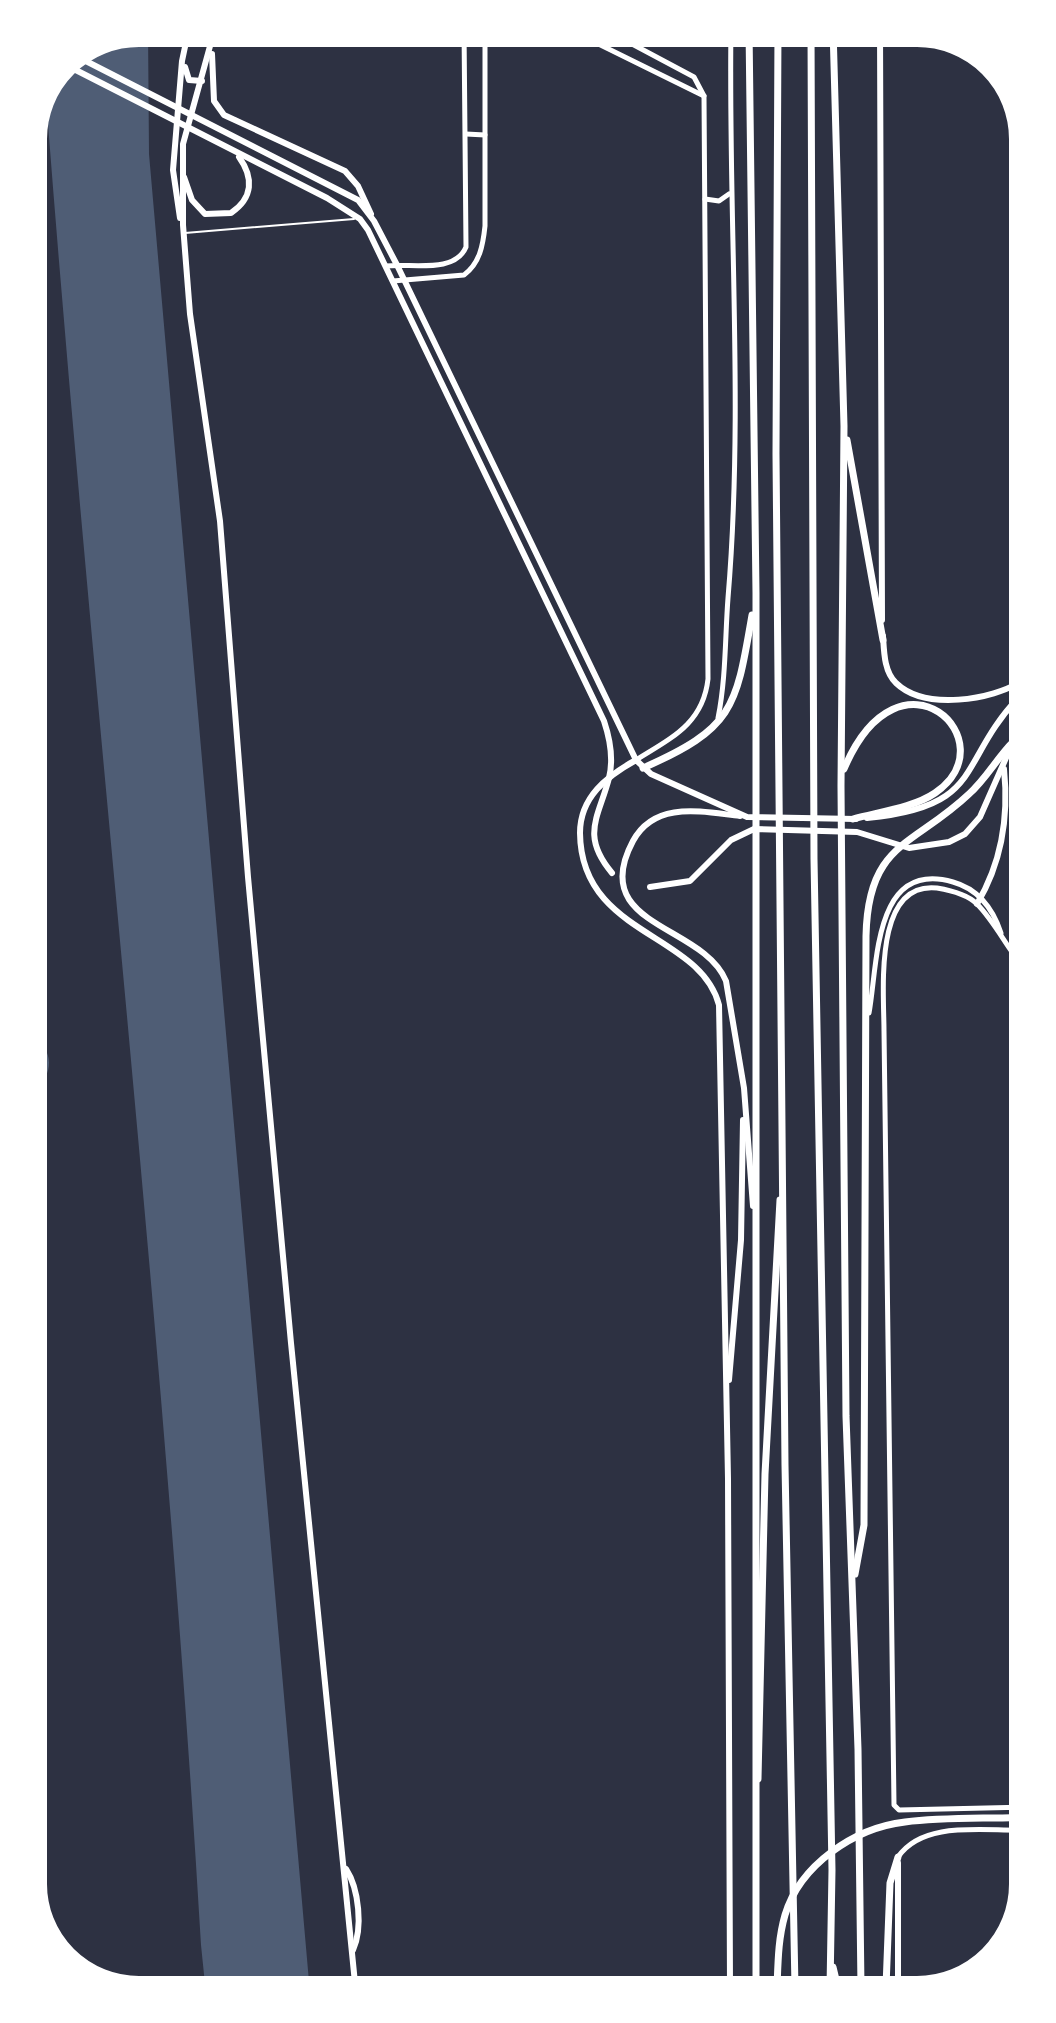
<svg xmlns="http://www.w3.org/2000/svg" width="1056" height="2023" font-family="'Varela Round',sans-serif">
  <style>
    .water { fill: #4f5d75 }
    .lines { fill: none; stroke-linecap: round; stroke-linejoin: round }
    .service { stroke: #fff; stroke-width: 2 }
    .tertiary { stroke: #fff; stroke-width: 5 }
    .secondary { stroke: #fff; stroke-width: 6 }
    .motorway { stroke: #fff; stroke-width: 7 }
    .rim { fill: none; stroke: #fff; stroke-width: 10 }
  </style>
  <rect width="100%" height="100%" fill="#2d3142"/>
  <g class="water">
    <path d="M139,28H148L149,154L310,1993L206,1994L201,1945C165,1337 95,731 48,124L51,83L61,60Z"/>
    <path d="M32,1036C54,1049 55,1076 33,1089Z"/>
  </g>
  <g class="lines">
    <path class="service" d="M185,233L354,219"/>
    <g class="tertiary">
      <path d="M566,28L704,96"/>
      <path d="M602,28L694,77L704,96L708,679C703,724 671,738 636,760"/>
      <path d="M466,134L485,135"/>
      <path d="M705,199L719,201L729,194"/>
      <path d="M386,266C411,263 455,274 466,247L464,28"/>
      <path d="M393,281L464,275C480,263 483,245 485,226V28"/>
      <path d="M718,718C726,679 725,637 728,598C744,408 728,218 731,28"/>
      <path d="M1024,968C1007,948 995,922 977,904C968,895 949,890 937,888C873,881 884,991 884,1031L894,1805L899,1810L1028,1807"/>
      <path d="M869,1013C878,965 873,859 953,882C978,889 993,909 1001,933"/>
      <path d="M898,1857C924,1819 987,1832 1028,1830"/>
    </g>
    <g class="secondary">
      <path d="M215,28L183,144V225L190,314L220,521L248,877L291,1343L356,1993"/>
      <path d="M880,28L882,620"/>
      <path d="M212,54L214,101L224,115L345,171L358,186L371,214"/>
      <path d="M74,55L358,200L374,221L397,265L636,760"/>
      <path d="M60,62L327,198L360,219L368,230L604,721C610,739 614,758 609,778C599,817 580,835 612,873"/>
      <path d="M185,67L189,80L202,81"/>
      <path d="M184,177L192,200L205,214L231,213C253,198 254,178 239,157"/>
      <path d="M180,218L173,170L182,61L189,28"/>
      <path d="M883,636C884,651 884,672 896,683C925,711 992,700 1022,681"/>
      <path d="M740,816C703,812 655,800 633,841C587,927 703,924 726,981L744,1088L753,1206"/>
      <path d="M867,818C988,806 955,762 1022,694"/>
      <path d="M650,887L690,881L731,840L754,829L857,832L909,848L949,842L965,834L980,817L1013,742L1022,732"/>
      <path d="M977,904C1002,862 1009,817 1004,769"/>
      <path d="M729,1380L741,1240L743,1120"/>
      <path d="M898,1863V1987"/>
      <path d="M346,1869C359,1889 363,1928 353,1950"/>
      <path d="M730,1989L728,1479L719,1005C700,932 581,936 580,833C580,797 607,776 636,760L651,774L747,817L856,819"/>
    </g>
    <g class="motorway">
      <path d="M749,28L756,593V1988"/>
      <path d="M778,28L776,454L785,1465L795,1988"/>
      <path d="M811,28L814,859L832,1870L830,1988"/>
      <path d="M833,28L844,426L841,786L846,1416L858,1749L861,1987"/>
      <path d="M847,440L883,640"/>
      <path d="M643,768C734,728 736,708 752,615"/>
      <path d="M844,769C900,636 1010,742 935,793C913,808 878,812 853,819"/>
      <path d="M855,1574L864,1525L866,936C868,842 913,847 969,794C986,779 997,758 1013,742"/>
      <path d="M758,1779L765,1474L780,1200"/>
      <path d="M833,1967L838,1988"/>
      <path d="M886,1987L890,1883L898,1857"/>
      <path d="M777,1988C778,1963 778,1939 785,1915C800,1865 854,1828 905,1822C945,1817 987,1819 1028,1817"/>
    </g>
  </g>
  <path d="M0 0H1056V2023H0ZM139 42H917A97 97 0 0 1 1014 139V1884A97 97 0 0 1 917 1981H139A97 97 0 0 1 42 1884V139A97 97 0 0 1 139 42Z" fill="#fff" fill-rule="evenodd"/>
  <path class="rim" d="M139 42H917A97 97 0 0 1 1014 139V1884A97 97 0 0 1 917 1981H139A97 97 0 0 1 42 1884V139A97 97 0 0 1 139 42Z"/>
</svg>
